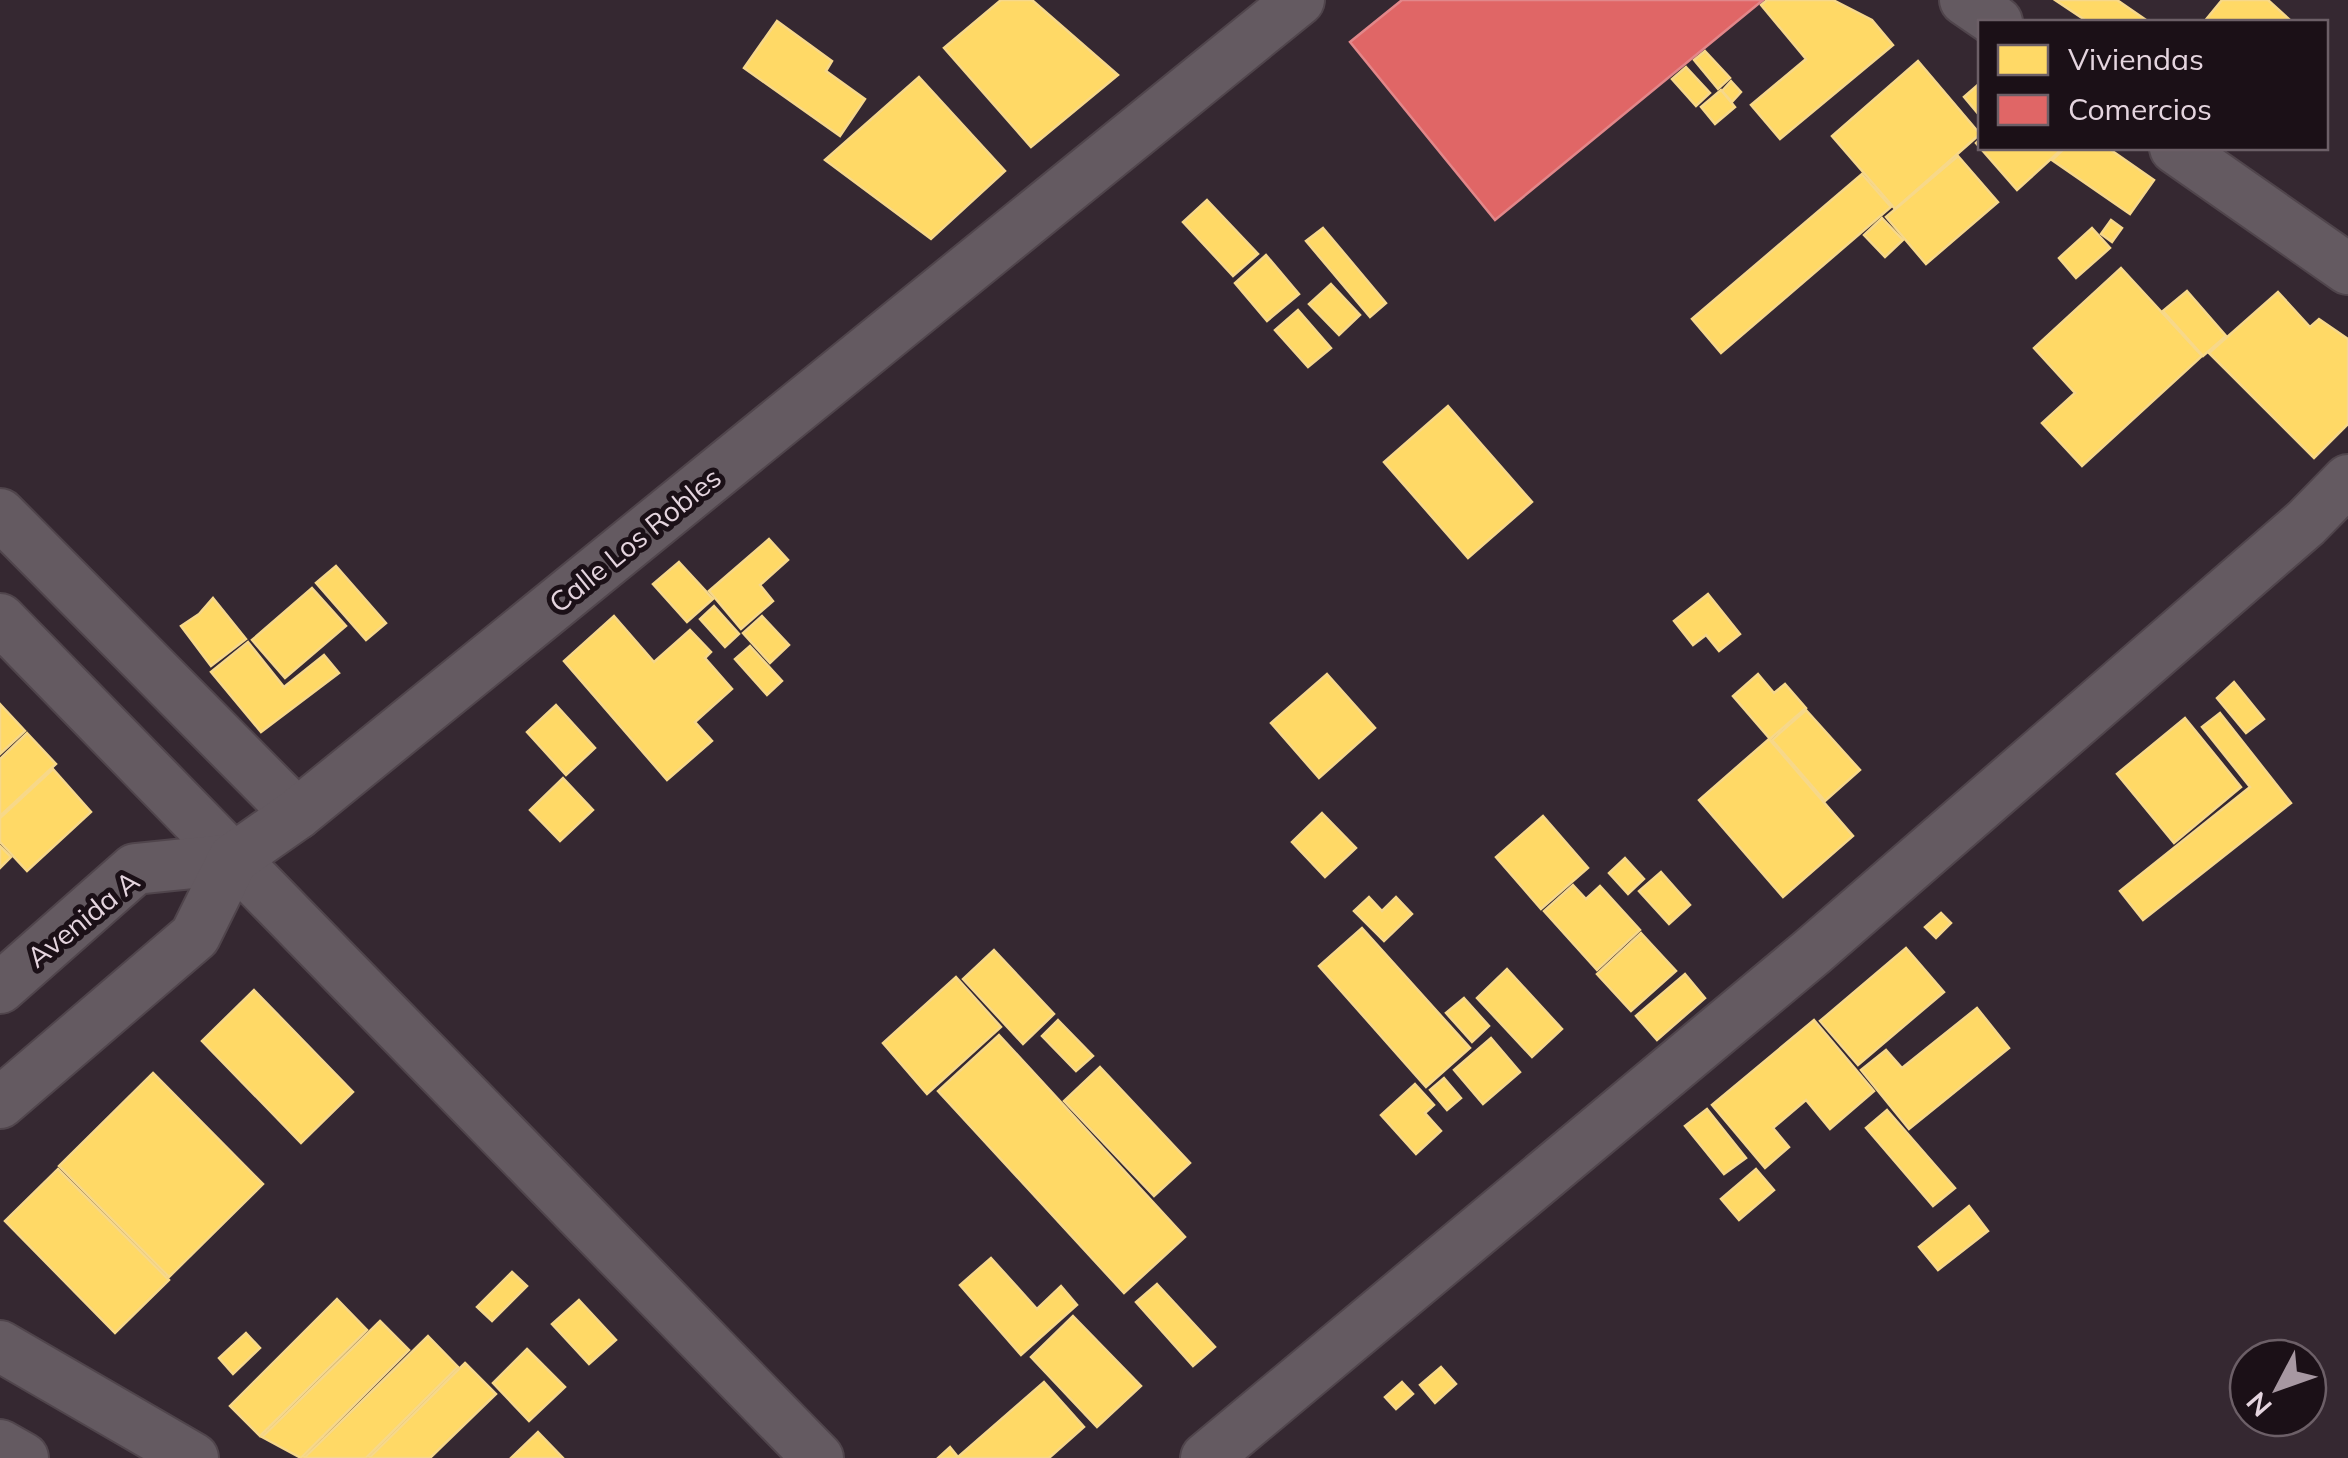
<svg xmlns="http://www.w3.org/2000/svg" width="2348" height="1458" font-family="Mulish,sans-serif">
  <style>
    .homes { fill: #ffd966; stroke: #f7d88a; stroke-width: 2.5 }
    .shops { fill: #e06666; stroke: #e2878a; stroke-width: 2.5 }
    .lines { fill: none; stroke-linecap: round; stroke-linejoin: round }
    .minor-casing { stroke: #50454c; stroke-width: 54 }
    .minor { stroke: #645a61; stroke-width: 50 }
    .labels { text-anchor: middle; stroke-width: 10; stroke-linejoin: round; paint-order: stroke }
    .street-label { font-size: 28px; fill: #e5d5df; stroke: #1b1017 }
  </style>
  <rect width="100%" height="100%" fill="#352831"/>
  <g class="homes">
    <path d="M1001,0H1032L1118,75L1031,147L944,48Z"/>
    <path d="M1767,0H1833L1872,20L1893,45L1780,139L1751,105L1806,59L1761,5Z"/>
    <path d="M2055,0H2117L2149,22H2088Z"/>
    <path d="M2222,0H2268L2290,20L2204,22Z"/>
    <path d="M777,21L832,61L826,71L865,99L840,136L744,68Z"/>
    <path d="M1705,51L1730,78L1718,89L1694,60Z"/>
    <path d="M1918,61L1980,134L1895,209L1832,136Z"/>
    <path d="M1686,67L1710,93L1696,106L1672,79Z"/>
    <path d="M919,77L1005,171L931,239L825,160Z"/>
    <path d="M1731,81L1741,92L1732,102L1722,91Z"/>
    <path d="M1980,83V116L1964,97Z"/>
    <path d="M1721,90L1735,107L1715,124L1701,107Z"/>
    <path d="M1980,139V148H2063L2017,190L1976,143Z"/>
    <path d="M2065,148H2108L2154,180L2130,214L2052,160Z"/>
    <path d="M1958,156L1998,202L1926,264L1886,217Z"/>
    <path d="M1862,174L1891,207L1721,353L1692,319Z"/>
    <path d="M1207,200L1258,254L1233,276L1183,222Z"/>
    <path d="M1882,218L1903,240L1885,257L1864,235Z"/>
    <path d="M2111,220L2122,228L2112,242L2101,234Z"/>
    <path d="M1323,228L1386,303L1370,317L1306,241Z"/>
    <path d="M2092,228L2110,248L2076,278L2059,258Z"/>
    <path d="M1266,255L1299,294L1267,321L1235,283Z"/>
    <path d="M2121,268L2202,356L2082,466L2042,423L2075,393L2034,348Z"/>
    <path d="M1331,284L1360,315L1339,335L1309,304Z"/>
    <path d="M2187,291L2226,336L2203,356L2163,311Z"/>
    <path d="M2278,292L2310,327L2319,319L2348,339V424L2314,458L2209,353Z"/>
    <path d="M1298,310L1331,348L1308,367L1275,330Z"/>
    <path d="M1448,406L1532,502L1468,558L1384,462Z"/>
    <path d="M769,539L788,560L760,585L773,601L741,629L709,591Z"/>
    <path d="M679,562L713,599L687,622L653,584Z"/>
    <path d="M336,566L386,623L366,640L316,583Z"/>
    <path d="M312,588L346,626L285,678L252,640Z"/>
    <path d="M1708,594L1740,634L1719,651L1706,635L1693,645L1674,621Z"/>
    <path d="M213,598L246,639L211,666L181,626L199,614Z"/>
    <path d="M714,606L739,634L725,647L700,619Z"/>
    <path d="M614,616L654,662L690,630L711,652L705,658L732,689L695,722L712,741L667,780L564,661Z"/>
    <path d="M762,616L789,645L770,663L743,633Z"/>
    <path d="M248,642L284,687L324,655L339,673L261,732L211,672Z"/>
    <path d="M750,646L782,681L767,695L735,659Z"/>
    <path d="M1327,674L1375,728L1319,778L1271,723Z"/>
    <path d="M1758,674L1774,693L1785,684L1806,708L1770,739L1733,696Z"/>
    <path d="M2234,682L2264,719L2246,733L2217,698Z"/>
    <path d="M0,704L25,731L0,754Z"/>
    <path d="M556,705L595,748L566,775L527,732Z"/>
    <path d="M1806,710L1860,770L1825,801L1772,740Z"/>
    <path d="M2220,713L2291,803L2143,920L2120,891L2250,787L2202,727Z"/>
    <path d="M2185,718L2241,787L2174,843L2117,774Z"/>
    <path d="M27,733L56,764L0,816V759Z"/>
    <path d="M1769,739L1853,836L1783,897L1699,800Z"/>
    <path d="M53,769L91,812L27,871L0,842V818Z"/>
    <path d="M563,778L593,810L560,841L530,810Z"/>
    <path d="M1322,813L1356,848L1325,877L1292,842Z"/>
    <path d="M1543,816L1588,868L1541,909L1496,857Z"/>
    <path d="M0,846L11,857L0,868Z"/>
    <path d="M1625,858L1644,879L1628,894L1609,873Z"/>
    <path d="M1661,872L1690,905L1669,924L1639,891Z"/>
    <path d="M1573,885L1586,899L1600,886L1640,930L1597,970L1544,911Z"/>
    <path d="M1369,897L1382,911L1396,897L1412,914L1384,941L1354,911Z"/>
    <path d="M1941,913L1951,923L1936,938L1925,927Z"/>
    <path d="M1362,928L1470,1048L1426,1087L1319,966Z"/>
    <path d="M1641,933L1676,971L1631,1011L1597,974Z"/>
    <path d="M1906,948L1944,992L1858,1065L1820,1021Z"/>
    <path d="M994,950L1054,1014L1023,1044L963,979Z"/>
    <path d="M1507,969L1562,1029L1532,1057L1477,998Z"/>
    <path d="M1685,974L1705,998L1657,1040L1636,1016Z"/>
    <path d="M956,977L1001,1027L927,1094L883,1043Z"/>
    <path d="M254,990L353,1092L301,1143L202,1041Z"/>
    <path d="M1464,998L1489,1026L1472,1042L1446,1013Z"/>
    <path d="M1977,1008L2009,1048L1909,1129L1861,1070L1886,1050L1902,1068Z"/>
    <path d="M1058,1020L1093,1056L1076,1071L1042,1036Z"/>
    <path d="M1814,1020L1874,1091L1830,1129L1806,1100L1773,1128L1789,1147L1765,1168L1712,1105Z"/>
    <path d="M999,1035L1185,1237L1124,1293L938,1091Z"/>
    <path d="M1491,1038L1520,1072L1483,1104L1454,1070Z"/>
    <path d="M1100,1067L1190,1163L1154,1196L1064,1101Z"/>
    <path d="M153,1073L263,1184L169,1277L59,1166Z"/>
    <path d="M1444,1078L1461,1098L1447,1110L1430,1090Z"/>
    <path d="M1415,1084L1434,1105L1425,1113L1441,1131L1416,1154L1381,1115Z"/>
    <path d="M1707,1109L1746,1158L1724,1174L1685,1126Z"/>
    <path d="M1887,1110L1955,1188L1933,1206L1866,1128Z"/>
    <path d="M58,1169L169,1280L115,1333L5,1221Z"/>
    <path d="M1756,1169L1774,1190L1739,1220L1721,1199Z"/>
    <path d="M1969,1206L1988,1231L1938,1270L1919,1247Z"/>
    <path d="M991,1258L1037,1309L1061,1286L1077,1305L1021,1355L960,1285Z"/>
    <path d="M512,1272L527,1286L492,1321L477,1307Z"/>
    <path d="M1157,1284L1215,1347L1193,1366L1136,1302Z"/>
    <path d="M337,1299L367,1330L260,1436L230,1406Z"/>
    <path d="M579,1300L616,1340L589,1364L552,1324Z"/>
    <path d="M1073,1316L1141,1386L1097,1427L1031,1357Z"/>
    <path d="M380,1321L409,1350L301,1458L262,1437Z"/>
    <path d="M246,1333L260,1348L233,1374L219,1358Z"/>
    <path d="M428,1336L458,1367L366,1458H304Z"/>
    <path d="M527,1349L565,1387L529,1421L493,1383Z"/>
    <path d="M465,1363L496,1394L430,1458H369Z"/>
    <path d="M1441,1367L1456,1384L1435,1403L1420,1385Z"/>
    <path d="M1044,1382L1084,1427L1049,1458H938L950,1447L958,1457Z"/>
    <path d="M1402,1382L1413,1394L1396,1409L1385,1397Z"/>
    <path d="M538,1432L563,1458H511Z"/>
  </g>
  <path class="shops" d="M1402,0H1763L1495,220L1350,42Z"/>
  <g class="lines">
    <g class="minor-casing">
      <g id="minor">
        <path d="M1965,0L1997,22"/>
        <path d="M2175,148L2348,269"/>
        <path d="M0,514L297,814"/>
        <path d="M0,619L818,1458"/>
        <path d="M0,988L135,869L233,859"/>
        <path d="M0,1103L195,936L233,859L297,814L1299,0"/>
        <path d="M0,1346L193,1458"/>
        <path d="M0,1445L23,1458"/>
        <path d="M1206,1458L1812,952L2306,523L2348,480"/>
      </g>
    </g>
    <use href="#minor" class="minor"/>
  </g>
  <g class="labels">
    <g class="street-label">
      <text transform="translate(635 540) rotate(-39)" y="10">Calle Los Robles</text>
      <text transform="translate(83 919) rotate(-39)" y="10">Avenida A</text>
    </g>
  </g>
  <rect x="1978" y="20" width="350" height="130" fill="#1b1017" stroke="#6c5f67" stroke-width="2.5"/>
  <rect x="1998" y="45" width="50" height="30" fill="#ffd966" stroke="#6c5f67" stroke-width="2.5"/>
  <text x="2068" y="70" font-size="30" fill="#e5d5df">Viviendas</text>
  <rect x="1998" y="95" width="50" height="30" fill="#e06666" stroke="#6c5f67" stroke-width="2.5"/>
  <text x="2068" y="120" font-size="30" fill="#e5d5df">Comercios</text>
  <g transform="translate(2278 1388) rotate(229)"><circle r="48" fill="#1b1017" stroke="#6c5f67" stroke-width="2.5"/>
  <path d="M0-8L18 38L0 25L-18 38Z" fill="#a798a2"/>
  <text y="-15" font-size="28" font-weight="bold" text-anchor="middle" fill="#e5d5df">N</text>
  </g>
</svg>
